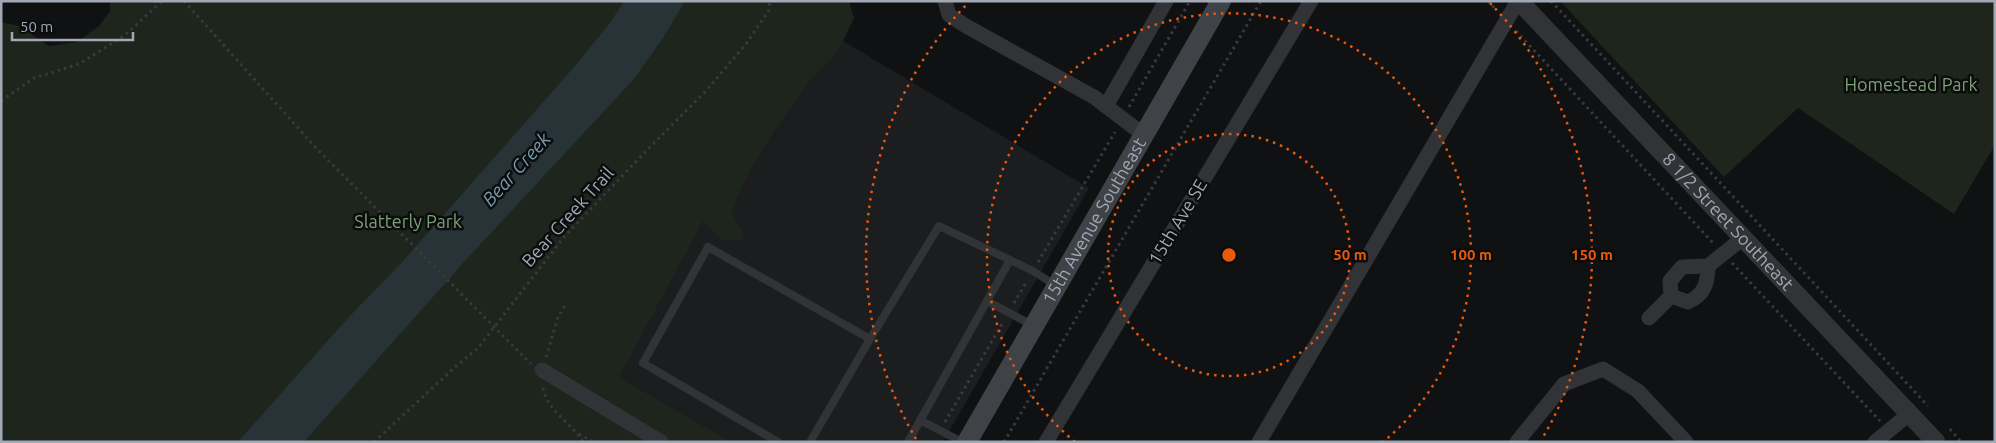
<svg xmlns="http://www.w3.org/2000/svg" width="1996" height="443" font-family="Ubuntu,sans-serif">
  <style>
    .built { fill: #1c1d1f }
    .green { fill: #1d251d }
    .water { fill: #283338 }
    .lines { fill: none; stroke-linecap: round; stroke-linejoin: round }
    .path { stroke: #373a3e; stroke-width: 3; stroke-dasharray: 2.5 4; stroke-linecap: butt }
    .service { stroke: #313337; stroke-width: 8 }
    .minor { stroke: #313337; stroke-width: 15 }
    .tertiary { stroke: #313337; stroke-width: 19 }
    .secondary { stroke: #3f4247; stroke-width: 20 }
    .ring { fill: none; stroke: #e8590c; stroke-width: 2.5; stroke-dasharray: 2.5 5 }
    .labels { text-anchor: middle; stroke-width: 5; stroke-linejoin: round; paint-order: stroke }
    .park-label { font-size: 18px; fill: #78a176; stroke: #0c0c0d }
    .street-label { font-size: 18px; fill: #a1a9b4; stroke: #0c0c0d }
    .water-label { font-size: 19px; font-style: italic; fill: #749cb2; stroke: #0c0c0d }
    .centre { fill: #e8590c; stroke: #0c0c0d; stroke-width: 2.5 }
    .ring-label { font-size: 15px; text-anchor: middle; font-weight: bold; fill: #e8590c; stroke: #0c0c0d; stroke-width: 5; stroke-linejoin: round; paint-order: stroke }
  </style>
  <rect width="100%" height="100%" fill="#101112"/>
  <path class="built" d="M806,19L1089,188L943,442H732L619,377Z"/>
  <g class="green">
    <path d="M110,1H849L854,18C847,33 840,49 829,61C823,68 816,73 810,81C786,113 741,176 732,213L741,229L744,240H722L703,221L619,377L732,442H1V22L19,26L49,46L77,42L99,26L110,11Z"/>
    <path d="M1560,1H1995V145L1954,214L1798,108L1724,177Z"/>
  </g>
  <path class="water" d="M624,1H685L663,38L633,80L464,262L304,442H238L347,319L404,260L574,67L610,23Z"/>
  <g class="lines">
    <g class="path">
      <path d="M154,1L158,5"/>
      <path d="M184,1L316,148L531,364"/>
      <path d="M1488,1L1496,10"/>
      <path d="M1551,1L1928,406"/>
      <path d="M1516,31L1714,244"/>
      <path d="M1,101L34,78L79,64L125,35L162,1"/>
      <path d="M1129,107L1190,1"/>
      <path d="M1038,262L1115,132"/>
      <path d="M1732,263L1880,421"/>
      <path d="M1014,303L1027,281"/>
      <path d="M546,357L558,317L566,304"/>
      <path d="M543,388C547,411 572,423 583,442"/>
      <path d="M945,422L1003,322"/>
      <path d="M1950,429L1961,442"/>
      <path d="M579,434L594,442"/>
      <path d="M374,442L454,368L478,348L564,237L649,148L706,91L746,44L769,10L770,1"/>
      <path d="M1004,442L1261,1"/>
    </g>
    <g class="service">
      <path d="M987,301L1034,326"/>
      <path d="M920,420L962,442"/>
      <path d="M778,442L643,363L708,247L870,339L939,226L1033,271L1055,285"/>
      <path d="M810,442L870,339"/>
      <path d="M908,442L1010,260"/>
    </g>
    <g class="minor">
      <path d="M945,1L949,15L966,26L1094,97L1144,135"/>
      <path d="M1106,106L1166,1"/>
      <path d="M1671,296L1688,302C1704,295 1708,283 1708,266"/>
      <path d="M1649,318L1671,296L1670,281L1682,267L1708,266L1743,238"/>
      <path d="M542,370L661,442"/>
      <path d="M1046,442L1311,1"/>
      <path d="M1259,442L1518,1"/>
      <path d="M1517,442L1564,384L1603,369L1638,391L1686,442"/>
      <path d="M1875,442L1909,414"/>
    </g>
    <path class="tertiary" id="s1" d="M1519,1L1936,442"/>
    <path class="secondary" id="s2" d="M967,442L1221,1"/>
  </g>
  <g class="ring">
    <circle cx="1229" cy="255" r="121"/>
    <path d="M1075 442A242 242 0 1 1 1383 442"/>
    <path d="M916 439A363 363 0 0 1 968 3M1490 3A363 363 0 0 1 1542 439"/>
  </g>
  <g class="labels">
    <g class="park-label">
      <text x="1911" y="91">Homestead Park</text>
      <text x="408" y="228">Slatterly Park</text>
    </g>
    <g class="street-label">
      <text transform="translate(568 217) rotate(-48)" y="6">Bear Creek Trail</text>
      <text dy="6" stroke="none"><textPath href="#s2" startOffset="255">15th Avenue Southeast</textPath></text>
      <text dy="6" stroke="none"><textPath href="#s1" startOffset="304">8 1/2 Street Southeast</textPath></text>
      <text transform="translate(1178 222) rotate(-59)" y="6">15th Ave SE</text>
    </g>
    <g class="water-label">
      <text transform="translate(516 169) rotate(-48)" y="7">Bear Creek</text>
    </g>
  </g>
  <circle cx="1229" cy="255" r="8" class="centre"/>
  <g class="ring-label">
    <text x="1350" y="260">50 m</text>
    <text x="1471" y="260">100 m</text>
    <text x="1592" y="260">150 m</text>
  </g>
  <rect width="1996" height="443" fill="none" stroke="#a1a9b4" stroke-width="5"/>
  <path d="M12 32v8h121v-8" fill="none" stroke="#a1a9b4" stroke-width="2.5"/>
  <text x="20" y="32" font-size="15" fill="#a1a9b4" stroke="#0c0c0d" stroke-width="4" paint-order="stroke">50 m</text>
</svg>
